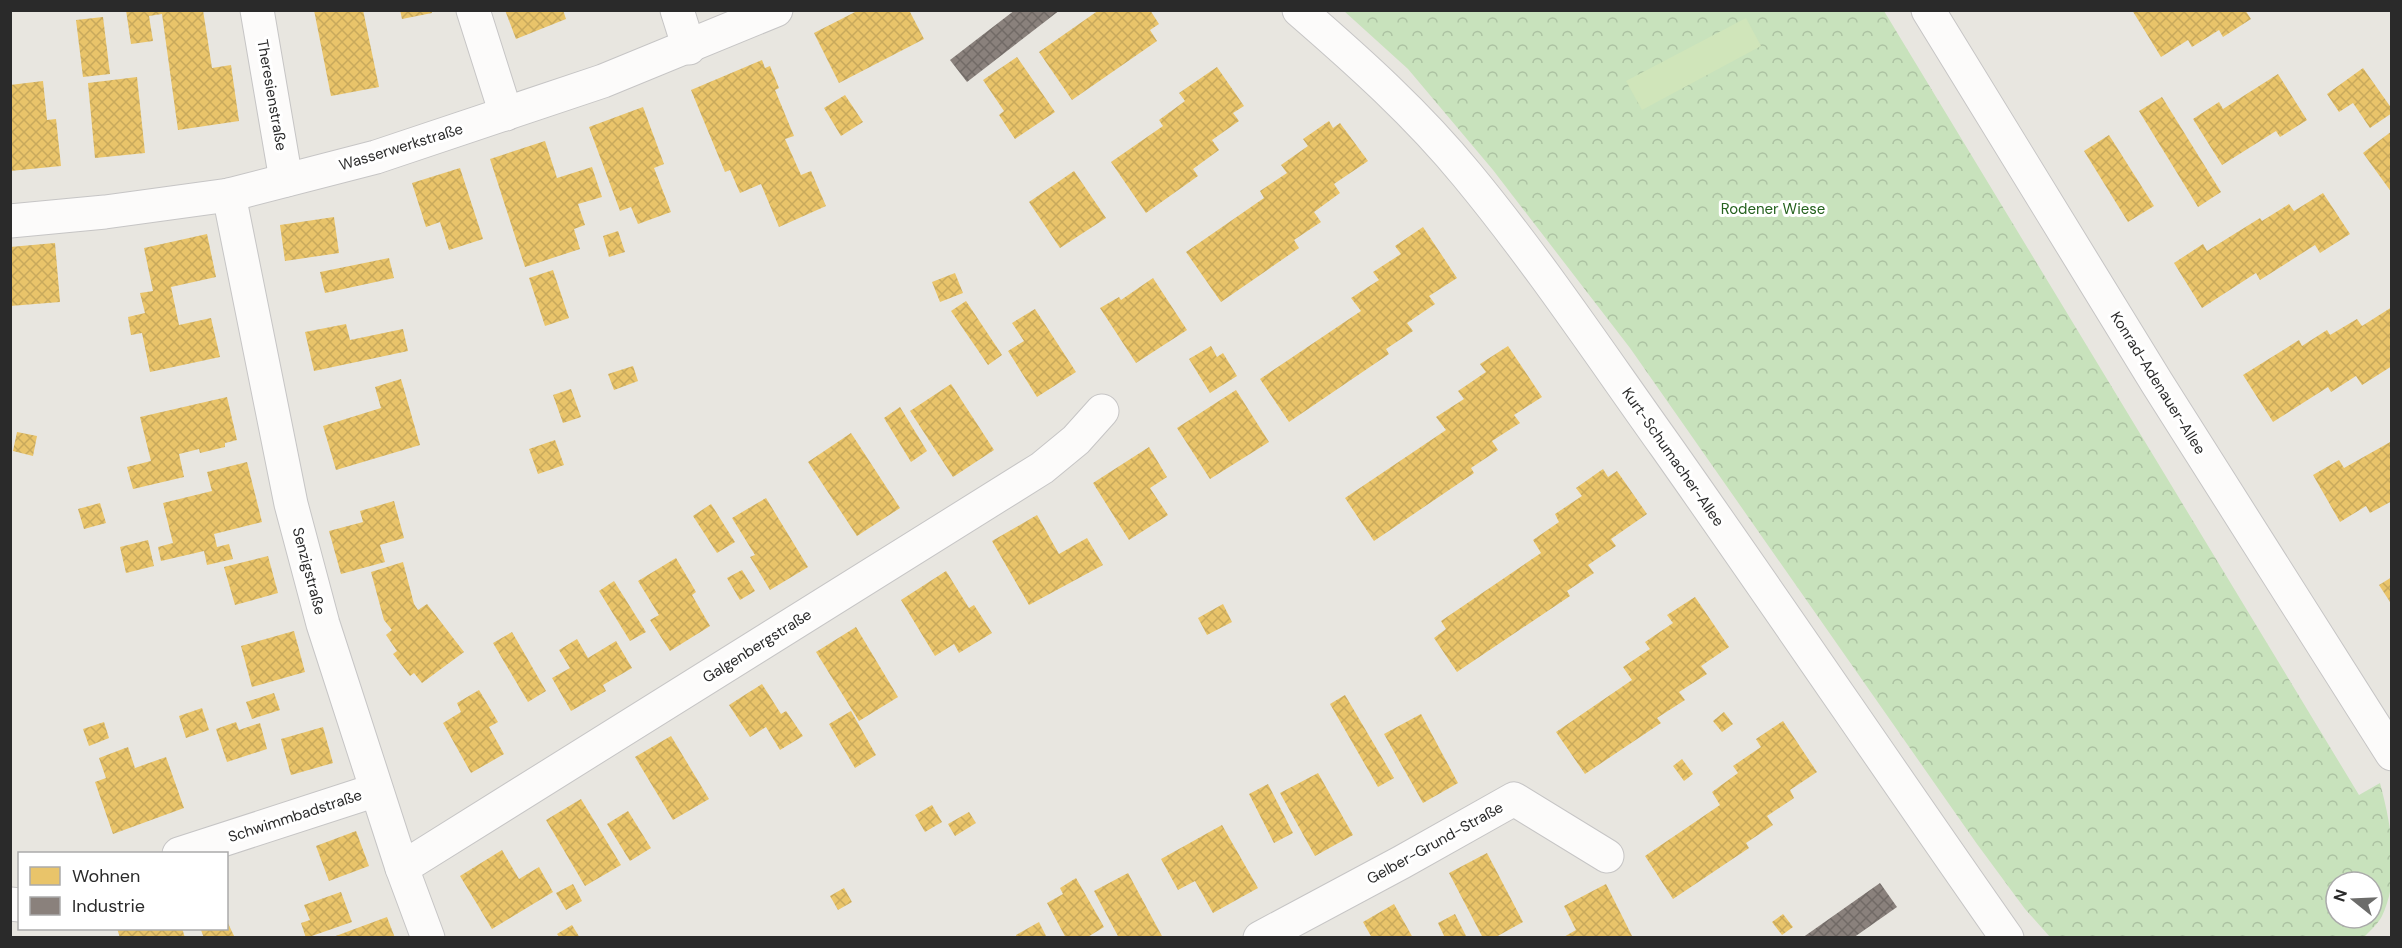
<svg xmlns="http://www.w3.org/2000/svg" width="2402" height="948" font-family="'DM Sans',sans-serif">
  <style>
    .park { fill: url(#park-crowns); fill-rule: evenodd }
    .pitch { fill: #d0e5ba }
    .homes { fill: url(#homes-cross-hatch) }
    .industry { fill: url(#industry-cross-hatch) }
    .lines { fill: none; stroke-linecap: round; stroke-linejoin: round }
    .minor-casing { stroke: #c6c5c5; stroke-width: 35 }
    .minor { stroke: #fcfbfa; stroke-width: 33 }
    .labels { text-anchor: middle; stroke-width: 6; stroke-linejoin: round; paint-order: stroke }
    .street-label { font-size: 15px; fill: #2a2a2a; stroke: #fff }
    .park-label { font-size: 15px; fill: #26621f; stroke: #fff }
  </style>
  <defs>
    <pattern id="park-crowns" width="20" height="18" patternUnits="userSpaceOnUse" patternTransform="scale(1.5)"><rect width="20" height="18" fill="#c8e2bc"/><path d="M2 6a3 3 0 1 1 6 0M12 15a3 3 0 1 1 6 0" fill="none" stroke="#acc2a2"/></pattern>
    <pattern id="homes-cross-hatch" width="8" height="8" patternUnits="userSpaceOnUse" patternTransform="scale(1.5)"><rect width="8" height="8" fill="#e9c46a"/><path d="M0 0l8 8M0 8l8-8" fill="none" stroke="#c8a95c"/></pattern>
    <pattern id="industry-cross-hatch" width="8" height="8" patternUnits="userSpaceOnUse" patternTransform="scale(1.5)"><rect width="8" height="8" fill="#8a817c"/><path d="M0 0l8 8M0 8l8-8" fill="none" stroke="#716a66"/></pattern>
  </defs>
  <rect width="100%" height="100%" fill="#e8e6e0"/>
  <path class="park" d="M1344,11H1884L2359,795L2380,783C2391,824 2401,877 2382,916C2378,924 2370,931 2364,937H2050L2025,909L1977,844L1630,348L1493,170L1408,69ZM2336,882H2372V918H2336Z"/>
  <path class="pitch" d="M1746,18L1761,46L1642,110L1626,81Z"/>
  <g class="homes">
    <path d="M126,10H203L212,68L231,65L239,121L178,130L162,14L149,16L153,41L131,44Z"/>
    <path d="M314,10H363L379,87L331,96Z"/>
    <path d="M400,10H431L432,13L402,19Z"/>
    <path d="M505,10H563L566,19L516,39Z"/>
    <path d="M859,10H909L924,39L839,83L814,33Z"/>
    <path d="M1099,10H1150L1159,24L1150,30L1157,41L1072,100L1039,52Z"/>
    <path d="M2132,10H2245L2251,19L2223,37L2219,30L2192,47L2188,40L2161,57Z"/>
    <path d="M103,17L110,74L83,77L76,20Z"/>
    <path d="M1017,57L1055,112L1015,139L999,115L1004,111L983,80Z"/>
    <path d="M762,60L765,68L770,66L779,88L775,90L794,136L785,139L801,175L811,171L826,206L779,227L761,184L740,193L730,170L725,172L691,90Z"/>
    <path d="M1217,67L1244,106L1233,113L1239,121L1212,140L1219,150L1193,169L1198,176L1146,213L1111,162L1163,126L1159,120L1185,101L1179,93Z"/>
    <path d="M2363,68L2392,109V113L2370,128L2353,103L2339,112L2327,94Z"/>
    <path d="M2278,74L2307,120L2280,137L2276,131L2222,165L2193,119L2219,102L2223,109Z"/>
    <path d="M137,77L145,153L95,158L88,83Z"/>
    <path d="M43,81L47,120L56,119L61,166L10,171V85Z"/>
    <path d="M845,95L863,122L841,136L824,108Z"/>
    <path d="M2162,97L2221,192L2198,207L2139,111Z"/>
    <path d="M643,107L664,164L654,168L671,212L638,224L631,207L620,211L589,127Z"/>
    <path d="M1329,121L1333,128L1340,123L1368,161L1334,184L1340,193L1314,212L1321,222L1294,240L1299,248L1221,302L1186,252L1264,198L1260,191L1287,173L1281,165L1308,146L1303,139Z"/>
    <path d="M2392,131V193L2363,153Z"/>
    <path d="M2109,135L2154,206L2128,222L2084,151Z"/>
    <path d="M545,141L557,178L592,167L602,197L578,204L585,225L574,229L580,249L525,267L490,159Z"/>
    <path d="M460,168L483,239L449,250L440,222L426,227L412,183Z"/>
    <path d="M1074,171L1106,218L1060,248L1029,202Z"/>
    <path d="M2323,193L2350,234L2320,253L2315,245L2260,280L2256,273L2202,308L2174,263L2203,244L2207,251L2260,218L2262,221L2289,204L2294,211Z"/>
    <path d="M334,217L339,253L285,261L280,225Z"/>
    <path d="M1423,227L1457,278L1429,296L1435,304L1407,323L1413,331L1386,349L1389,354L1289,422L1260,379L1361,311L1351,298L1379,280L1373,272L1401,254L1395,246Z"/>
    <path d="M618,231L625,252L609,257L603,236Z"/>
    <path d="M207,234L216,277L171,287L179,325L211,318L220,357L150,372L142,333L131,335L128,317L145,313L140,293L153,291L144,248Z"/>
    <path d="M55,243L60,302L10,306V247Z"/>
    <path d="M389,258L394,278L325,293L320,272Z"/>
    <path d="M553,270L569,318L545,326L529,278Z"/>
    <path d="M955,273L963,293L940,302L932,282Z"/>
    <path d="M1153,278L1187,330L1136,363L1100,308L1119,297L1121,300Z"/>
    <path d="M966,301L1002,355L988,365L951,311Z"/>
    <path d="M2392,307V366L2362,385L2356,376L2331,392L2328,387L2273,422L2243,375L2299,340L2302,346L2327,330L2330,335L2357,319L2362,326Z"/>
    <path d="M1035,309L1076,372L1037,397L1008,351L1024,341L1012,323Z"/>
    <path d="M346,324L350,340L403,329L408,351L314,371L305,332Z"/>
    <path d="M1211,346L1217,357L1223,353L1237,376L1210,393L1189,359Z"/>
    <path d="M1508,346L1542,397L1514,415L1520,423L1492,441L1498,450L1471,468L1474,473L1374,541L1345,498L1446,430L1436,417L1464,399L1458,391L1486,372L1480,364Z"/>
    <path d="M633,366L638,381L614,390L608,374Z"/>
    <path d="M401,379L420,445L336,470L323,426L381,408L375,387Z"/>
    <path d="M951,384L994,450L953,477L910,411Z"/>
    <path d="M571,389L581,417L563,423L553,395Z"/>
    <path d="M1236,390L1269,442L1210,479L1177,428Z"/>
    <path d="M227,397L237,440L225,443V447L200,453L199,449L179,454L184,477L133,489L127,467L151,461L140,417Z"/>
    <path d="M900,407L927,451L911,462L884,418Z"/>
    <path d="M17,432L37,436L33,456L13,451Z"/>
    <path d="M851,433L900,508L857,536L808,462Z"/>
    <path d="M555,440L564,465L538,474L529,449Z"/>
    <path d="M2392,441V501L2370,513L2366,506L2340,522L2313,475L2339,460L2344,468Z"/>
    <path d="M1149,447L1167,477L1150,488L1168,515L1129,540L1093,483Z"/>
    <path d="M247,462L262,522L214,534L217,547L229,544L233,559L207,565L204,551L161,561L158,547L173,543L163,503L212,491L207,472Z"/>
    <path d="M1603,469L1608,477L1617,471L1647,514L1611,539L1616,546L1588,565L1594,573L1567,591L1570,596L1457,672L1434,638L1446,629L1441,621L1541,553L1533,540L1559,522L1555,514L1582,496L1576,488Z"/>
    <path d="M766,498L808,567L770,590L750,557L755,555L732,518Z"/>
    <path d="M394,501L404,538L380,545L385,562L341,574L329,531L363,522L360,511Z"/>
    <path d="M100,503L106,523L84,529L78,509Z"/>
    <path d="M711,504L735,542L717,553L693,516Z"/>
    <path d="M1037,515L1059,554L1087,538L1103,565L1029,605L992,541Z"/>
    <path d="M148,540L154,566L126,573L120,547Z"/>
    <path d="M268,556L278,593L235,605L224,567Z"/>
    <path d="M676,558L696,592L692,595L710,626L670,651L650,620L659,615L638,581Z"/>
    <path d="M403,562L414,604L418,610L427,604L464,652L422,683L414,673L410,676L393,654L397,651L386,635L392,630L384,620L371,572Z"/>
    <path d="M742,570L755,591L740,600L727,578Z"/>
    <path d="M946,571L969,608L974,605L992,633L959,653L954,644L935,656L901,600Z"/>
    <path d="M2392,577V605L2379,585Z"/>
    <path d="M614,581L646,632L630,641L599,591Z"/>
    <path d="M1695,597L1729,647L1701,666L1707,674L1679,692L1685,700L1657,718L1661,723L1585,774L1556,732L1632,680L1623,667L1650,649L1645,642L1673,623L1667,615Z"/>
    <path d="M1223,604L1232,622L1207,635L1198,618Z"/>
    <path d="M856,627L898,697L859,721L816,652Z"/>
    <path d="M294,631L305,672L252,687L241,646Z"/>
    <path d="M512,632L546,691L528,702L493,643Z"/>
    <path d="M577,639L588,658L616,641L632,668L603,685L606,691L571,711L552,678L570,668L559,650Z"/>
    <path d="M762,684L781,714L786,711L803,736L780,750L766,727L750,737L729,705Z"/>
    <path d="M479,690L498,722L489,727L504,754L471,773L443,723L461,712L457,703Z"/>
    <path d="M274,693L280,710L252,719L246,702Z"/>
    <path d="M1345,695L1394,778L1378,787L1330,704Z"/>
    <path d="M202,708L209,730L186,738L179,716Z"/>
    <path d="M851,711L876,755L855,768L829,724Z"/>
    <path d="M1724,712L1733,724L1722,732L1713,721Z"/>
    <path d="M1421,714L1458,783L1423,803L1384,734Z"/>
    <path d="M1783,721L1817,772L1790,790L1794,798L1767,816L1773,825L1746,843L1749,848L1673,899L1645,856L1720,805L1712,792L1738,773L1733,766L1761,747L1756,739Z"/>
    <path d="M104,722L109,738L89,746L83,729Z"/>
    <path d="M236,722L239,730L260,723L267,749L227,762L216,729Z"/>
    <path d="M323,727L333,763L291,775L281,739Z"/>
    <path d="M671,736L709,799L673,820L635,757Z"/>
    <path d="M128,747L135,768L166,757L184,808L113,834L95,782L106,778L99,758Z"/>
    <path d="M1682,759L1693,774L1684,781L1673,766Z"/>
    <path d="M1318,773L1353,835L1315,856L1280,793Z"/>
    <path d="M1268,784L1293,833L1274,843L1249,794Z"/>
    <path d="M581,799L621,865L585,886L546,820Z"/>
    <path d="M932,805L942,822L925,832L915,815Z"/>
    <path d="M628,811L651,848L630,861L607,824Z"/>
    <path d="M969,812L976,823L955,836L948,824Z"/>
    <path d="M1222,825L1258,888L1213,913L1195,881L1178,890L1161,859Z"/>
    <path d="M356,831L369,866L329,881L316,846Z"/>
    <path d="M502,850L519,879L539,867L553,892L492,929L460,876Z"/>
    <path d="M1487,853L1523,922L1494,938H1483L1449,873Z"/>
    <path d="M1128,873L1163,938H1119L1094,891Z"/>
    <path d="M1076,878L1104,927L1086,938H1066L1047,903L1063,894L1060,888Z"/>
    <path d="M573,884L582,901L566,910L556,893Z"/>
    <path d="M1606,884L1633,938H1562L1576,930L1564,906Z"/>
    <path d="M844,888L852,902L838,910L830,896Z"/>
    <path d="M341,892L352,922L306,938L301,923L310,920L304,905Z"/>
    <path d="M1394,904L1413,938H1372L1363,922Z"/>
    <path d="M1455,914L1467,938H1445L1438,923Z"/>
    <path d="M1783,914L1793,927L1782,935L1772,922Z"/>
    <path d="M387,917L395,938H333V937Z"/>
    <path d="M226,919L235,938H204L201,930L226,928Z"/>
    <path d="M1039,922L1047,938H1017L1016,935Z"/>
    <path d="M572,925L580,938H560L557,934Z"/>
    <path d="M117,928H182L185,938H120Z"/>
  </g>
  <g class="industry">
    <path d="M1015,10H1060L967,82L950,60Z"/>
    <path d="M1880,883L1897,907L1853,938H1802Z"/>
  </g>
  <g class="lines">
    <g class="minor-casing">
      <g id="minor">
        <path d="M257,10L286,180"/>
        <path d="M473,10L506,114"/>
        <path d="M677,10L689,48"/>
        <path d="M1299,10C1359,62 1417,114 1467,175C1538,261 1600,354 1665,445C1780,608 1892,774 2007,938"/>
        <path d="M1928,10L2157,383L2392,754"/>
        <path d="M229,195L291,504L323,624L402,868L428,938"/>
        <path d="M10,221L105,212L229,195L376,157L603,81L776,10"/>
        <path d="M179,854L376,790"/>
        <path d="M402,868L1042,468L1076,440L1102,411"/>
        <path d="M10,904L20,905"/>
        <path d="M1260,938L1402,862L1514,799L1607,856"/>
      </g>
    </g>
    <use href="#minor" class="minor"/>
  </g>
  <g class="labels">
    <g class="street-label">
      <text transform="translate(272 95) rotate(80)" y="5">Theresienstraße</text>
      <text transform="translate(401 147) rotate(-17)" y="5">Wasserwerkstraße</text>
      <text transform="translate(2158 383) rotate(58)" y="5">Konrad-Adenauer-Allee</text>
      <text transform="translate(1673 457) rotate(55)" y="5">Kurt-Schumacher-Allee</text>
      <text transform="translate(309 571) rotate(75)" y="5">Senzigstraße</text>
      <text transform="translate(757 646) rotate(-32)" y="5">Galgenbergstraße</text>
      <text transform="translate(295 816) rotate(-18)" y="5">Schwimmbadstraße</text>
      <text transform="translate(1435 843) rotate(-29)" y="5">Gelber-Grund-Straße</text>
    </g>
    <g class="park-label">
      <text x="1773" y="214">Rodener Wiese</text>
    </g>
  </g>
  <rect width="2402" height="948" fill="none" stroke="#2a2a2a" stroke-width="24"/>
  <rect x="18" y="852" width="210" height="78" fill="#ffffff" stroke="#aaaaaa" stroke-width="1.5"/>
  <rect x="30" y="867" width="30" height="18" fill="#e9c46a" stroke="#aaaaaa" stroke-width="1.5"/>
  <text x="72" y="882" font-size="18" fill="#2a2a2a">Wohnen</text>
  <rect x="30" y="897" width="30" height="18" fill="#8a817c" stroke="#aaaaaa" stroke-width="1.5"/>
  <text x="72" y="912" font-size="18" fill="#2a2a2a">Industrie</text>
  <g transform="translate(2354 900) rotate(288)"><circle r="28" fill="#ffffff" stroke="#aaaaaa" stroke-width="1.5"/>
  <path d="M0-4.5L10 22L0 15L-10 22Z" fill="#6c6c6a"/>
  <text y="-9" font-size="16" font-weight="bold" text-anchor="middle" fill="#2a2a2a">N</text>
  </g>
</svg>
